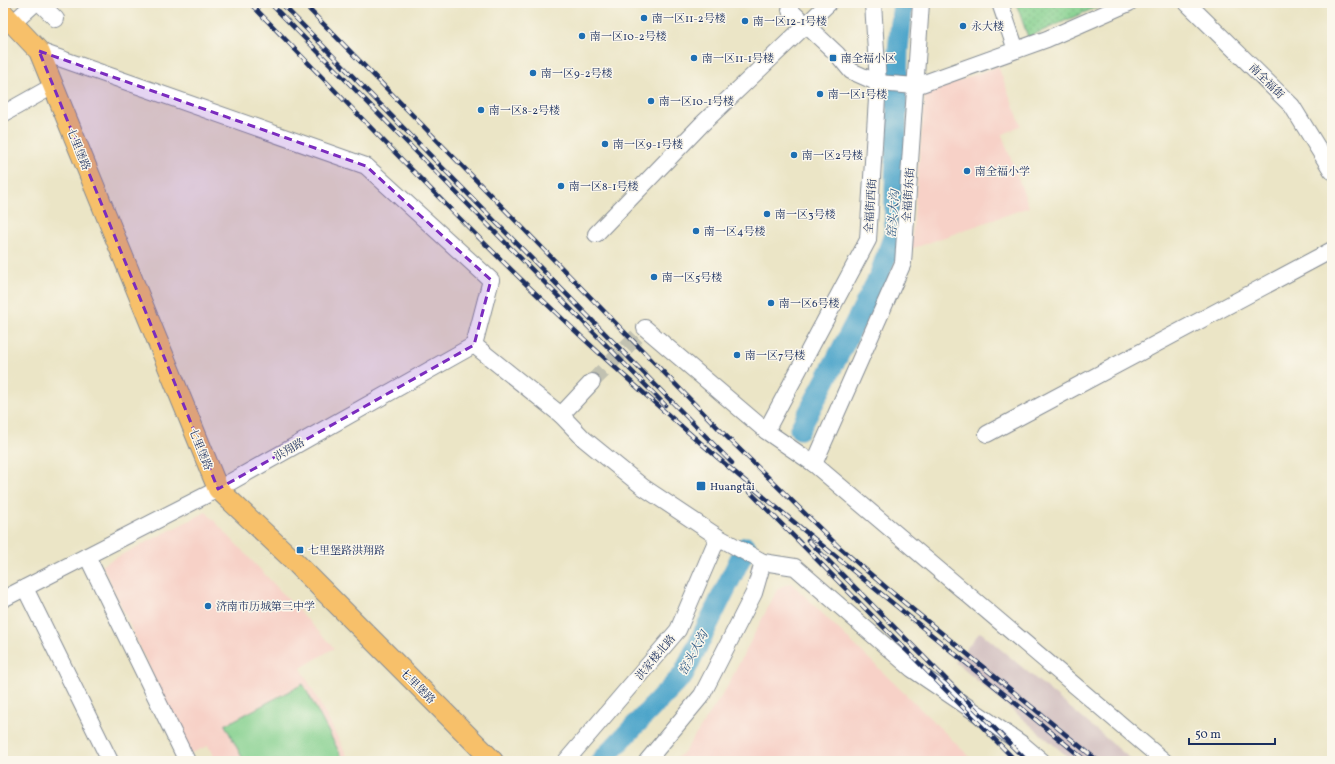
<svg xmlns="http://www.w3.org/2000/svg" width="1335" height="764" font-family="Vollkorn,'Noto Serif SC',serif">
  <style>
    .built { fill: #f7d1c7 }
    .railway { fill: #d2bfc0 }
    .grass { fill: #84d08e; stroke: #508076 }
    .park { fill: url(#park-dots); stroke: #508076 }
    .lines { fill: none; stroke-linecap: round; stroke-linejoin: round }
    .river { stroke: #4da5ca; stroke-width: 21 }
    .minor-tunnel { stroke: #c1c1b1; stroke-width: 16; stroke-dasharray: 16 8; stroke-linecap: butt }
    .minor-casing { stroke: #838a92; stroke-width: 18 }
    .major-casing { stroke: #838a92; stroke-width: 22 }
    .minor { stroke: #fff; stroke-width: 16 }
    .major { stroke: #f7c06b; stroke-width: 20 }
    .rail-casing { stroke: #1b2f5e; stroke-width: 4.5 }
    .rail { stroke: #fbf7ec; stroke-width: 3; stroke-dasharray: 9; stroke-linecap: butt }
    .marked { fill: #7b2cbf; fill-opacity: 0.2; stroke: #7b2cbf; stroke-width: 3; stroke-dasharray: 8 5; stroke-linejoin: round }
    .poi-dot { fill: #1f6fb2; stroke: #fbf7ec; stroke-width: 1.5 }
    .labels { text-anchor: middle; stroke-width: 3; stroke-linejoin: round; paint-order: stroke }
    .poi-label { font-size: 11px; fill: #1b2f5e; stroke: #fbf7ec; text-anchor: start }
    .street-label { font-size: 11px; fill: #1b2f5e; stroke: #fbf7ec }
    .water-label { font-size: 12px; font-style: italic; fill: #2c5884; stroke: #fbf7ec }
  </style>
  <defs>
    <pattern id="park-dots" width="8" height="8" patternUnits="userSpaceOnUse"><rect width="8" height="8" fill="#84d08e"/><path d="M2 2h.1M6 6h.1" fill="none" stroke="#6ba977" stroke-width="1.8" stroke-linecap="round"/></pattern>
  </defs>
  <rect width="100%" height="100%" fill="#fbf7ec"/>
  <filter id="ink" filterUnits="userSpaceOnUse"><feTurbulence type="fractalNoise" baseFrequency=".025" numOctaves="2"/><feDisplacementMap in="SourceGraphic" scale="8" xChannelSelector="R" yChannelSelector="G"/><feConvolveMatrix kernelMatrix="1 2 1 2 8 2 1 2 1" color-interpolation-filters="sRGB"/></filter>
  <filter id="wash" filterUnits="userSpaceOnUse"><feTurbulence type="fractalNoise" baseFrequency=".012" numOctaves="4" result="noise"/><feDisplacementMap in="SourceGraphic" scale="16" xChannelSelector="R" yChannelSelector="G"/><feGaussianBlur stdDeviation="0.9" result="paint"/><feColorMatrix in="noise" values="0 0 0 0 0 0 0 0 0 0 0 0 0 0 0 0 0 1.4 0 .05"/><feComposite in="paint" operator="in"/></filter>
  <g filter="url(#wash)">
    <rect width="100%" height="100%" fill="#ebe5c6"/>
    <g class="built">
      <path d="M998,66L1021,125L1002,135L1029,207L911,249L925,94Z"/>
      <path d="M206,512L334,648L301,668L350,761H216L208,746L189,754L102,565Z"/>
      <path d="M791,583L974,761H673L685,751L726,689L778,588Z"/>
    </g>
    <path class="railway" d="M980,632L984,635L1133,761H1073L955,662Z"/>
    <path class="grass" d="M303,684L344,761H244L225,725Z"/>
    <path class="park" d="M1016,3H1106L1028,37Z"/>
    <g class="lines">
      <g class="river">
        <path d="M800,429L878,279L894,235L898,50L903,3"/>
        <path d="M601,761L683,675L746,547"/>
      </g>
    </g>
  </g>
  <g filter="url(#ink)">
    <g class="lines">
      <path class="minor-tunnel" d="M592,382L645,328"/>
      <g class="minor-casing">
        <g id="minor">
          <path d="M40,3L56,19"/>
          <path d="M1000,3L1016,50"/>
          <path d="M1187,3L1292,106L1332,171"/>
          <path d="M790,10L837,54L851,71L878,83L916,86L1047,39L1129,3"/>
          <path d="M13,23L35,3"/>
          <path d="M39,51L366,166L491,280L474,345"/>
          <path d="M3,114L53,86"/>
          <path d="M596,234L702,124L829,3"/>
          <path d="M645,328L766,431L814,464L1164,761"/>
          <path d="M592,382L561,415L584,439L643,487L718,537L763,562L795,567L912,669L1022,744L1042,761"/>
          <path d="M766,431L868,240L878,83L873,3"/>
          <path d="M987,434L1332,250"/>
          <path d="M814,464L903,263L921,3"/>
          <path d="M87,556L187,761"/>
          <path d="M25,588L110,761"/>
          <path d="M3,599L218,489L474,345L561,415"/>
          <path d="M566,761L678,630L718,537"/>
          <path d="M647,761L702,695L754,593L763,562"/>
        </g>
      </g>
      <g class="major-casing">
        <path id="major" d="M3,13L39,51L218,489L291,558L493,761"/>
      </g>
      <use href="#minor" class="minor"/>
      <use href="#major" class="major"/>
      <g class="rail-casing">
        <g id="rail">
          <path d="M250,3C377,133 501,267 637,387C782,517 936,637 1086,761"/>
          <path d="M270,3L665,405"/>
          <path d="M281,3L732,463"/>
          <path d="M303,3L723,433L839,547L889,590L1098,761"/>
          <path d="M746,488L1016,761"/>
          <path d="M808,540L1027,761"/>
        </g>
      </g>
      <use href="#rail" class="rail"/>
    </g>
  </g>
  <path class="marked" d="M39,51L366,166L491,280L474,345L218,489Z"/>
  <g class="poi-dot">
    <circle cx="644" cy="18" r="4"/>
    <circle cx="745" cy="21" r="4"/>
    <circle cx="963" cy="26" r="4"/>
    <circle cx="582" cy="36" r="4"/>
    <circle cx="694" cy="58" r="4"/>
    <rect x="829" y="54" width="8" height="8" rx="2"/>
    <circle cx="533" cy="73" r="4"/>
    <circle cx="820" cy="94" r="4"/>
    <circle cx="651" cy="101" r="4"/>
    <circle cx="481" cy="110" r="4"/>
    <circle cx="605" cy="144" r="4"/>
    <circle cx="794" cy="155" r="4"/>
    <circle cx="967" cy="171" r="4"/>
    <circle cx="561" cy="186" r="4"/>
    <circle cx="767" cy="214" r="4"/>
    <circle cx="696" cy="231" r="4"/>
    <circle cx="654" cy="277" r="4"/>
    <circle cx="771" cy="303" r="4"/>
    <circle cx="737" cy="355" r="4"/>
    <rect x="696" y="481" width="10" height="10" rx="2"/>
    <rect x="296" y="546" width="8" height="8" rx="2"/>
    <circle cx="208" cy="606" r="4"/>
  </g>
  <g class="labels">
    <g class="poi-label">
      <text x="652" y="22">南一区11-2号楼</text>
      <text x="753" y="25">南一区12-1号楼</text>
      <text x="971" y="30">永大楼</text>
      <text x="590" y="40">南一区10-2号楼</text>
      <text x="702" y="62">南一区11-1号楼</text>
      <text x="841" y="62">南全福小区</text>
      <text x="541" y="77">南一区9-2号楼</text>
      <text x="828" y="98">南一区1号楼</text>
      <text x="659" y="105">南一区10-1号楼</text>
      <text x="489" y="114">南一区8-2号楼</text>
      <text x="613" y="148">南一区9-1号楼</text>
      <text x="802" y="159">南一区2号楼</text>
      <text x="975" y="175">南全福小学</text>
      <text x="569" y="190">南一区8-1号楼</text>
      <text x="775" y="218">南一区3号楼</text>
      <text x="704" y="235">南一区4号楼</text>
      <text x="662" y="281">南一区5号楼</text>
      <text x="779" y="307">南一区6号楼</text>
      <text x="745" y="359">南一区7号楼</text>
      <text x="710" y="490">Huangtai</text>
      <text x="308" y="554">七里堡路洪翔路</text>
      <text x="216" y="610">济南市历城第三中学</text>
    </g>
    <g class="street-label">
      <text transform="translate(1267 81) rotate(45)" y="4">南全福街</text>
      <text transform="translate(79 149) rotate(68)" y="4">七里堡路</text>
      <text transform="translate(908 195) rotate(-86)" y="4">全福街东街</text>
      <text transform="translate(870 206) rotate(-86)" y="4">全福街西街</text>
      <text transform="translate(201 449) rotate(68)" y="4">七里堡路</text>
      <text transform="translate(289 449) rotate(-30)" y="4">洪翔路</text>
      <text transform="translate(655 657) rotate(-50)" y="4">洪家楼北路</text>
      <text transform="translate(418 686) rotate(45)" y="4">七里堡路</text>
    </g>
    <g class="water-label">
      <text transform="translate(893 214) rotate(-86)" y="4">窑头大沟</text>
      <text transform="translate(693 653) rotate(-62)" y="4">窑头大沟</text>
    </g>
  </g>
  <rect width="1335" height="764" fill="none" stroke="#fbf7ec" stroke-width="16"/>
  <path d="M1189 738v6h86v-6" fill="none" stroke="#1b2f5e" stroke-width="2"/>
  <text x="1195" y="738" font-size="12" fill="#1b2f5e" stroke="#fbf7ec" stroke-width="3" paint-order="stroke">50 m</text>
</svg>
